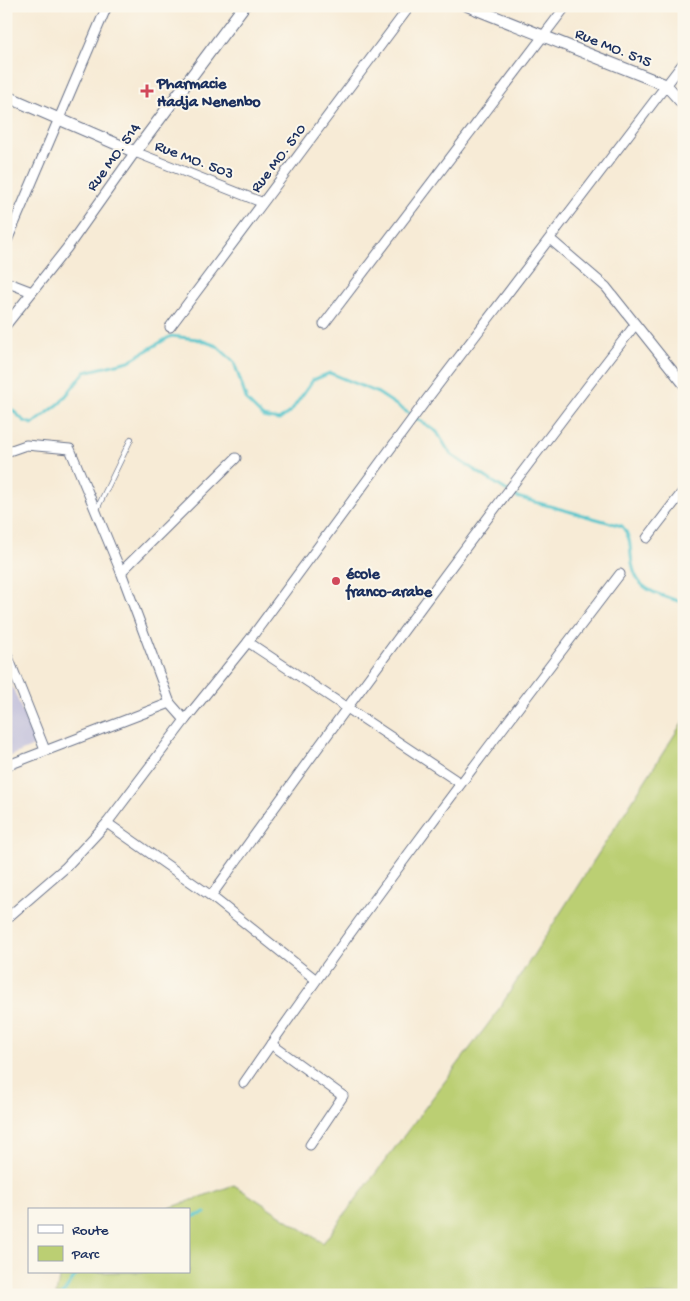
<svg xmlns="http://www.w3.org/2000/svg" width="690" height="1301" font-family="'Gochi Hand',sans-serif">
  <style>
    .industrial { fill: #c3c1db }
    .green { fill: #bbcf73; stroke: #6b7f68 }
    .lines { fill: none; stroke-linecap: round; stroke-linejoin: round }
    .stream { stroke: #57c5cc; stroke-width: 3 }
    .service-casing { stroke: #687188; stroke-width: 6 }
    .minor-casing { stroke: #687188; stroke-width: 11 }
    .tertiary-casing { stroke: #687188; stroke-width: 13 }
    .service { stroke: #fff; stroke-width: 4.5 }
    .minor { stroke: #fff; stroke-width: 9 }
    .tertiary { stroke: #fff; stroke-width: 11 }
    .poi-dot { fill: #d1495b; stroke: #fbf7ec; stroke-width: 2 }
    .labels { text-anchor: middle; stroke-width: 4; stroke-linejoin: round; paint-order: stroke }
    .street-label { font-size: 16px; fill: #1b2f5e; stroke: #fbf7ec }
    .poi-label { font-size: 16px; font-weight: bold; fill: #1b2f5e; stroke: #fbf7ec; text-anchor: start }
  </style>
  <rect width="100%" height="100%" fill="#fbf7ec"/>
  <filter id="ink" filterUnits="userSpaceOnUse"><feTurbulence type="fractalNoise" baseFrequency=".02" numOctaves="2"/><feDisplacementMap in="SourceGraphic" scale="10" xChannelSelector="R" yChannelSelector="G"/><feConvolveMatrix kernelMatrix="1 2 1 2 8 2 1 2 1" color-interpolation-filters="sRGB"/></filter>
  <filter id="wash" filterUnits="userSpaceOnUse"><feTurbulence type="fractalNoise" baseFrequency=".0096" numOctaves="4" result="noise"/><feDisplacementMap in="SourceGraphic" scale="20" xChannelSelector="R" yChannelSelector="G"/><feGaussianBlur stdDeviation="1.12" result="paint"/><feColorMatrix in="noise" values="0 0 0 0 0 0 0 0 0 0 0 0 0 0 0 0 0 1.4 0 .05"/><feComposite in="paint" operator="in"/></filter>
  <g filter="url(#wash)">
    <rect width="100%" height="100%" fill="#f7ebd6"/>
    <path class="industrial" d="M6,671L36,745L6,758Z"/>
    <path class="green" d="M684,720V1295H56L60,1272H189V1210H164L234,1185L323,1243L495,1015Z"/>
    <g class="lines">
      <g class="stream">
        <path d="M6,404L24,421L33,424L60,403L85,372L129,361L171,336L197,339L217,346L234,362L247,401L263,417L279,420L291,411L313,380L330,373L378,393L437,432L451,455L517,497L622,526C630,536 630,543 631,555C634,592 653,592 684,603"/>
        <path d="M189,1218L205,1213"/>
        <path d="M62,1295L78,1272"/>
      </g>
    </g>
  </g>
  <g filter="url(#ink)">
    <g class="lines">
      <g class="service-casing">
        <path id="service" d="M96,511L131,439"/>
      </g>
      <g class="minor-casing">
        <g id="minor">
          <path d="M550,239L606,287L684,385"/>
          <path d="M6,243L107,6"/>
          <path d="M6,282L32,292"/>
          <path d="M324,324L566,6"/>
          <path d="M6,325L67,248L135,152L261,202"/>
          <path d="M170,327L410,6"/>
          <path d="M6,452L26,445L70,449L121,572L170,703"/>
          <path d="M647,538L684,490"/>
          <path d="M121,572L236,458"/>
          <path d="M248,642L460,783"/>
          <path d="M6,652L45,750"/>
          <path d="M6,766L170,703L185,720"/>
          <path d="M107,823L211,896L315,979"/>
          <path d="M211,896C349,703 490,512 635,325"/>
          <path d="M6,919L65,868L107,823L185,720L248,642L427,399L684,62"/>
          <path d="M271,1044L343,1096L310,1145"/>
          <path d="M244,1083C364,909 492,742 620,574"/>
        </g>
      </g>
      <g class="tertiary-casing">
        <g id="tertiary">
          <path d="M468,6L666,85L684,105"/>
          <path d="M6,96L135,152L244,6"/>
        </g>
      </g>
      <use href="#service" class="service"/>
      <use href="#minor" class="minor"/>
      <use href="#tertiary" class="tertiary"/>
    </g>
  </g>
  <g class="poi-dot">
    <path d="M144.5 83.5h5v5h5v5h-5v5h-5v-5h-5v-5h5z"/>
    <circle cx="336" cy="581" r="5"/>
  </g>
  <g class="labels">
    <g class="street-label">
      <text transform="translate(614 46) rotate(22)" y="6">Rue MO. 515</text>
      <text transform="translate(112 156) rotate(-54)" y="6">Rue MO. 514</text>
      <text transform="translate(277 157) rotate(-53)" y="6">Rue MO. 510</text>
      <text transform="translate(195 158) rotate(21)" y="6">Rue MO. 503</text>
    </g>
    <g class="poi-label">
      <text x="157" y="88">Pharmacie<tspan x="157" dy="18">Hadja Nenenbo</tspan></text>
      <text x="346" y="578">école<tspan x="346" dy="18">franco-arabe</tspan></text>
    </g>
  </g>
  <rect width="690" height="1301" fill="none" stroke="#fbf7ec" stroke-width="25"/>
  <rect x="28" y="1208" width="162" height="65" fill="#fbf7ec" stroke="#a1a7b3"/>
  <rect x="38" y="1225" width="25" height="8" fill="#ffffff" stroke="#a1a7b3"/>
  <text x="72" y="1234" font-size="15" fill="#1b2f5e">Route</text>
  <rect x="38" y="1246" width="25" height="15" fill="#bbcf73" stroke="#a1a7b3"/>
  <text x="72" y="1258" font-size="15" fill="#1b2f5e">Parc</text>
</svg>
